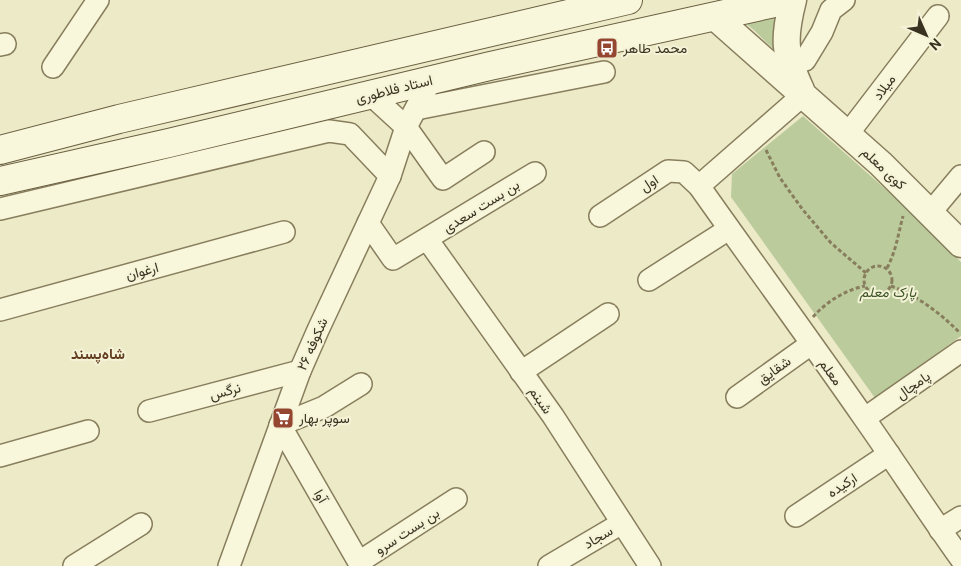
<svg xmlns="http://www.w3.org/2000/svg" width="961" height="566" font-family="Georgia,Vazirmatn,serif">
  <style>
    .green { fill: #bbcb9c }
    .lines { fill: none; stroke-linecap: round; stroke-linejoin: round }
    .minor-casing { stroke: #887e5d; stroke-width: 24 }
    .tertiary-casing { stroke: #887e5d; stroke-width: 29 }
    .secondary-casing { stroke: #6a5f40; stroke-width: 30 }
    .path { stroke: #887e5d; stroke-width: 3; stroke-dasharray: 4 2.5; stroke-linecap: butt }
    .minor { stroke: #f8f6db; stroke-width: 21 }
    .tertiary { stroke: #f8f6db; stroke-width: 26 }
    .secondary { stroke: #f8f6db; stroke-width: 28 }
    .labels { text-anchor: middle; stroke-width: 4; stroke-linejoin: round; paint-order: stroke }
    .poi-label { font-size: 14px; fill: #393220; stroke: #f4f3d7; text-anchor: start }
    .street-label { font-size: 14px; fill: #393220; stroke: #f4f3d7 }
    .park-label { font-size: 14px; font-style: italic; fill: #3f5528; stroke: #f4f3d7 }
    .neighbourhood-label { font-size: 15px; font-weight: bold; fill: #643e21; stroke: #f4f3d7 }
  </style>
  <rect width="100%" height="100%" fill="#edeac8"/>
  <g class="green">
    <path d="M780,10L779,53C763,42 757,29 738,19Z"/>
    <path d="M803,116L917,217L961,262V336L875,398L731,197L732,174Z"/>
  </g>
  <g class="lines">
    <g class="minor-casing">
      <g id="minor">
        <path d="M0,45L5,44"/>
        <path d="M805,60L822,32L831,10L844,0"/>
        <path d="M53,67L98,0"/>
        <path d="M371,95L406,127L443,179L484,152"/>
        <path d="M416,109L604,72"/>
        <path d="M847,135L938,16"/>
        <path d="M699,186L803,95"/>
        <path d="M0,209L329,131L350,134L390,176"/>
        <path d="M930,213L961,176"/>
        <path d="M600,216L668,171L684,172L699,186C754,264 810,340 864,418C897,465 928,513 961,559"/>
        <path d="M368,223L393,259L535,173"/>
        <path d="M427,239L553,416L650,566"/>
        <path d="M649,280L729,229"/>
        <path d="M0,310L284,232"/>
        <path d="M521,372L608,314"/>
        <path d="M361,384L324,407L280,425L361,566"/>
        <path d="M737,397L811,344"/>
        <path d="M149,411L300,371"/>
        <path d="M865,418L961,351"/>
        <path d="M0,456L88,431"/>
        <path d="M796,516L889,454"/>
        <path d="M940,530L961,517"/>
        <path d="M359,562L456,499"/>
        <path d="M74,566L141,524"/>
        <path d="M229,566L300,371L318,330L390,176L406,127L431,80"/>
        <path d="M549,566L622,523"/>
      </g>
    </g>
    <g class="tertiary-casing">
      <g id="tertiary">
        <path d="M793,0C783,39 784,53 801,90"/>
        <path d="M715,17L881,164L961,244"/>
      </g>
    </g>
    <g class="secondary-casing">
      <g id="secondary">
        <path d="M0,150L119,119L628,0"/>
        <path d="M0,181L169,143L490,66L788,0"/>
      </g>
    </g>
    <g class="path">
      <path d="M766,150L780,178L803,210L831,243L866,273"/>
      <circle cx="878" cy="280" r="14"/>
      <path d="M887,268C896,251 898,235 903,216"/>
      <path d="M891,286C918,296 940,313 960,333"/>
      <path d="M813,317C826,302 845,290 865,286"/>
    </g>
    <use href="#minor" class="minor"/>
    <use href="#tertiary" class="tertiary"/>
    <use href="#secondary" class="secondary"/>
  </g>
  <defs>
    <g id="bus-square" transform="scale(1.125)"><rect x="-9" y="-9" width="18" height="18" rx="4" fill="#954630" stroke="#f4f3d7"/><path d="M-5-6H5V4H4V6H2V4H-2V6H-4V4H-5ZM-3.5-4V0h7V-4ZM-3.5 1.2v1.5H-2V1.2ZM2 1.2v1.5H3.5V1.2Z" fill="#fff"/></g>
    <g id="supermarket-square" transform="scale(1.125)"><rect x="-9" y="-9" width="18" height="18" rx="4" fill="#954630" stroke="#f4f3d7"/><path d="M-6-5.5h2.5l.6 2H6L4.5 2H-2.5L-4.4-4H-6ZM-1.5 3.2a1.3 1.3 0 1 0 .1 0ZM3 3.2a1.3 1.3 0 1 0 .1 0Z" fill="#fff"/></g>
  </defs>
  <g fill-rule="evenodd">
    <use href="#bus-square" x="607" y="48"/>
    <use href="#supermarket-square" x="283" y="418"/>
  </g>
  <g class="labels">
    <g class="poi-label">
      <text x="623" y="53">محمد طاهر</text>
      <text x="299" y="423">سوپر بهار</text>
    </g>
    <g class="street-label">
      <text transform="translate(884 87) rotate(-53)" y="5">میلاد</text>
      <text transform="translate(394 89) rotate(-14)" y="5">استاد فلاطوری</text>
      <text transform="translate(884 168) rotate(43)" y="5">کوی معلم</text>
      <text transform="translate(649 183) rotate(-33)" y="5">اول</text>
      <text transform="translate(481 206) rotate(-32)" y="5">بن بست سعدی</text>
      <text transform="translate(142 271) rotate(-15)" y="5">ارغوان</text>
      <text transform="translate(312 344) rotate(-66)" y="5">شکوفه ۲۶</text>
      <text transform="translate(774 370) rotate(-36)" y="5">شقایق</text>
      <text transform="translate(831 372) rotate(54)" y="5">معلم</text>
      <text transform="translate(913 385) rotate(-35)" y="5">پامچال</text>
      <text transform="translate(225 391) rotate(-15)" y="5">نرگس</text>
      <text transform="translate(541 400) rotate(55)" y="5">شبنم</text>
      <text transform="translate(842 485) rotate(-33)" y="5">ارکیده</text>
      <text transform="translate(321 496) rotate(60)" y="5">آوا</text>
      <text transform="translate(407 531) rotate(-33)" y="5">بن بست سرو</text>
      <text transform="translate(598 537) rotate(-31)" y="5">سجاد</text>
    </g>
    <g class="park-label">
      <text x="888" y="297">پارک معلم</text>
    </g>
    <g class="neighbourhood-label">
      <text x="98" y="359">شاه‌پسند</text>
    </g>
  </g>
  <g transform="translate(926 35) rotate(135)" stroke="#f4f3d7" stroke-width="4" paint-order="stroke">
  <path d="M0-4L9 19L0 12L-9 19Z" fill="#393220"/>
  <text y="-8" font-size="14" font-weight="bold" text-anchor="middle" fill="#393220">N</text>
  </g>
</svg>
